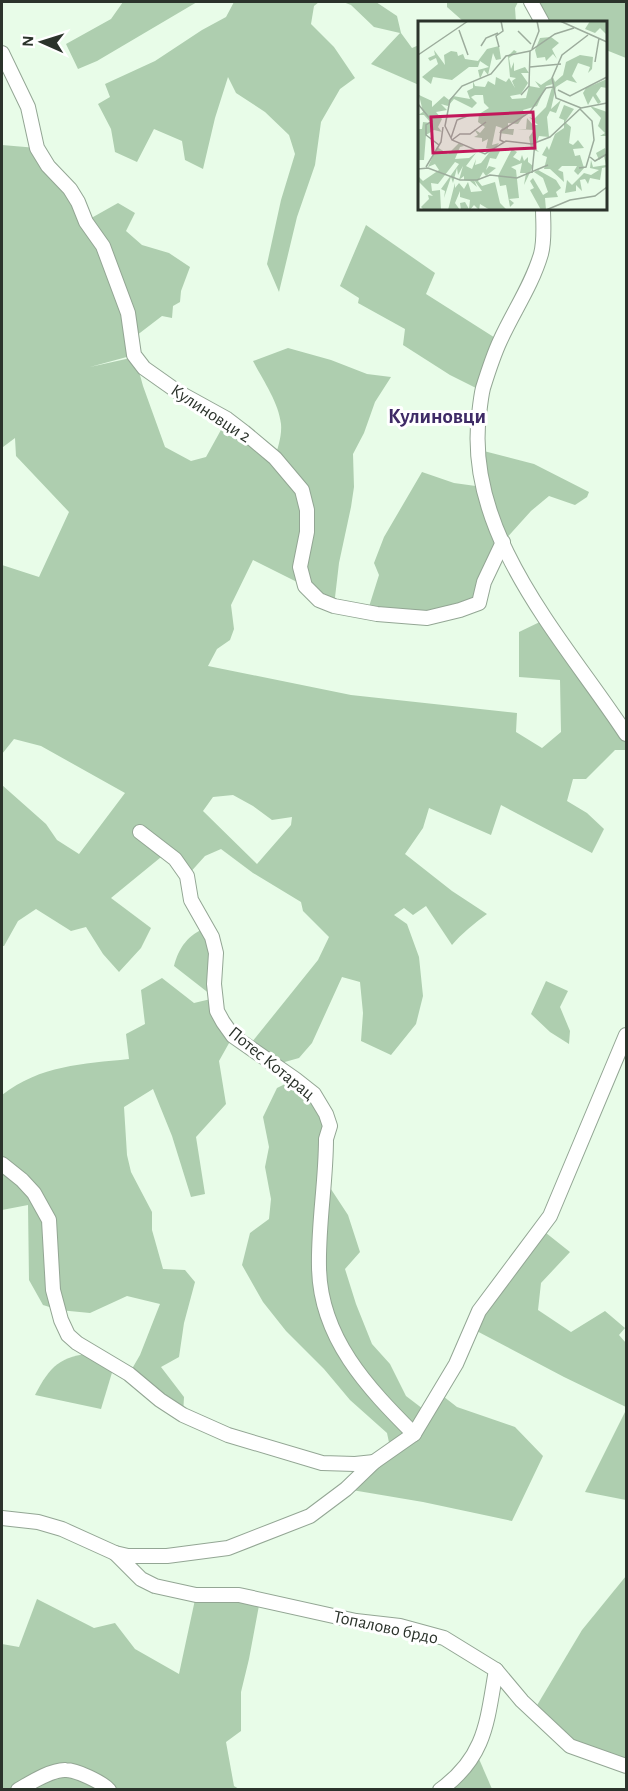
<svg xmlns="http://www.w3.org/2000/svg" width="628" height="1791" font-family="'Alegreya Sans',sans-serif">
  <style>
    .green { fill: #aeceaf; fill-rule: evenodd }
    .lines { fill: none; stroke-linecap: round; stroke-linejoin: round }
    .minor-casing { stroke: #93a694; stroke-width: 16 }
    .minor { stroke: #fff; stroke-width: 14 }
    .labels { text-anchor: middle; stroke-width: 6; stroke-linejoin: round; paint-order: stroke }
    .street-label { font-size: 18px; fill: #2b332b; stroke: #fff }
    .quarter-label { font-size: 21px; font-weight: bold; fill: #3e2b66; stroke: #fff }
    .inset-road { fill: none; stroke: #9cac9c; stroke-width: 1.5 }
    .view { fill: #c2185b; fill-opacity: 0.15; stroke: #c2185b; stroke-width: 3 }
    .inset-edge { fill: none; stroke: #2b332b; stroke-width: 3 }
  </style>
  <rect width="100%" height="100%" fill="#e8fce8"/>
  <g class="green">
    <path d="M123,2H197L97,61L78,69L66,44L111,19Z"/>
    <path d="M234,2H319L314,6L311,24L334,47L355,78L340,89L321,122L315,165L297,217L279,292L267,264L281,200L295,154L289,135L265,112L236,93L228,77L215,118L203,169L185,160L182,141L154,129L137,162L115,152L111,129L98,104L110,97L105,84L155,61L202,30L226,17Z"/>
    <path d="M343,2H376L397,16L401,33L412,48L419,45V85L371,64L400,33L374,27L351,5Z"/>
    <path d="M447,2H518L515,8L516,22H464L447,7Z"/>
    <path d="M531,2H626V58L606,50V22H542Z"/>
    <path d="M2,145L37,148L86,221L118,203L135,213L126,231L142,245L169,253L190,267L181,291L180,302L173,306L172,318L162,316L132,339L134,355L90,367L135,357L143,386L165,447L191,461L206,457L227,419L275,458C278,447 282,436 281,424C279,403 263,380 253,361L288,348L331,360L367,374L391,377L375,402L364,433L353,454L354,487L351,507L339,563L334,606L305,586L253,560L231,605L234,629L230,640L217,649L208,666L351,695L517,713L516,732L542,748L561,732L560,680L519,677V632L546,619L623,727L626,722V750H615L586,779H573L567,801L587,813L604,829L592,853L501,805L491,835L429,808L423,828L405,854L452,891L487,914C476,922 460,935 452,945L426,906L413,915L404,908L394,915L407,924L419,957L423,996L416,1024L391,1055L361,1041L363,1013L360,982L342,977L312,1043L299,1058L274,1065L248,1047L318,960L329,937L303,911L301,902L253,873L221,849L205,856L187,876L166,853L111,898L151,928L141,948L119,972L103,954L86,927L71,931L36,909L18,921L4,946H2V785L46,824L57,840L79,854L125,793L41,746L14,739L2,754V565L39,577L69,512L16,456L15,438L3,447L2,444ZM233,795L253,806L272,820L292,817L291,825L257,864L203,811L213,797Z"/>
    <path d="M366,225L435,273L426,294L500,341L482,391L450,375L403,345L405,329L358,303L359,298L340,286Z"/>
    <path d="M476,449L534,464L589,492L587,497L575,505L549,496L531,511L503,542L479,603L427,618L367,613L379,575L374,563L384,537L422,472L454,483L483,487Z"/>
    <path d="M207,927L214,984L233,1036L219,1061L226,1104L196,1137L205,1194L191,1197L172,1136L153,1089L124,1107L127,1155L131,1172L152,1212V1230L163,1269L185,1270L195,1282L184,1323L179,1357L161,1367L184,1397L183,1415L129,1374L140,1355L160,1304L127,1296L90,1313L59,1310L43,1305L29,1280L28,1205L2,1210V1095C41,1065 82,1064 129,1059L126,1034L145,1024L141,990L162,978L194,1003L215,998L174,966C179,947 188,935 207,927Z"/>
    <path d="M546,981L568,991L560,1007L570,1031L569,1044L550,1032L531,1014Z"/>
    <path d="M295,1079L326,1114L325,1180L348,1215L360,1252L345,1269L356,1304L372,1344L390,1364L406,1396L427,1412L439,1393L457,1407L515,1427L543,1456L512,1521L423,1502L346,1489L391,1452L387,1433L350,1400L324,1369L286,1331L263,1302L242,1265L250,1233L269,1219L271,1199L265,1167L269,1147L263,1117L277,1088Z"/>
    <path d="M541,1229L570,1252L541,1283L538,1310L571,1332L605,1311L625,1328L619,1335L626,1343V1407L564,1377L471,1328Z"/>
    <path d="M94,1353L114,1366L101,1409L35,1395C50,1366 60,1356 94,1353Z"/>
    <path d="M626,1410V1500L585,1492Z"/>
    <path d="M626,1576V1766L570,1746L533,1712L582,1630Z"/>
    <path d="M196,1595L260,1600L249,1659L241,1692V1731L226,1742L234,1786L239,1789L109,1790L106,1786L90,1790L2,1789V1644L19,1647L37,1599L94,1628L115,1623L135,1649L179,1674Z"/>
    <path d="M476,1752L492,1789L440,1790Z"/>
  </g>
  <g class="lines">
    <g class="minor-casing">
      <g id="minor">
        <path d="M531,2L542,22"/>
        <path d="M2,53L28,107L37,148L48,166L70,189L78,202L86,222L103,246L128,313L134,355L144,368L178,392L227,419L244,432L275,458L302,490L307,510V532L300,567L305,586L319,600L334,606L377,614L427,618L460,610L479,603L484,582L503,542"/>
        <path d="M543,208C543,223 545,239 541,254C532,285 513,312 500,341C493,356 488,372 483,388C481,396 480,406 479,415C464,535 565,641 626,734"/>
        <path d="M140,832L175,859L187,876L191,900L212,937L216,953L214,984L217,1011L223,1022L233,1036L295,1079L314,1094L326,1114L330,1126L326,1139C326,1182 318,1224 319,1267C320,1338 368,1388 414,1434"/>
        <path d="M2,1164L22,1180L34,1193L49,1220L53,1290L61,1320L68,1335L77,1343L129,1374L160,1400L183,1415L228,1435L322,1463L355,1464L374,1462"/>
        <path d="M2,1518L38,1522L62,1529L115,1553L128,1556H167L228,1548L310,1516L346,1489L374,1462L414,1434L456,1364L479,1311L550,1216L626,1035"/>
        <path d="M115,1553L141,1579L155,1586L196,1595H239L356,1621L400,1626L444,1638L496,1670L522,1701L570,1746L626,1766"/>
        <path d="M18,1790C30,1783 52,1769 66,1770C76,1770 102,1782 109,1790"/>
        <path d="M440,1790C486,1757 487,1721 496,1670"/>
      </g>
    </g>
    <use href="#minor" class="minor"/>
  </g>
  <g class="labels">
    <g class="street-label">
      <text transform="translate(211 413) rotate(33)" y="6">Кулиновци 2</text>
      <text transform="translate(272 1063) rotate(39)" y="6">Потес Котарац</text>
      <text transform="translate(386 1627) rotate(12)" y="6">Топалово брдо</text>
    </g>
    <g class="quarter-label">
      <text x="437" y="423">Кулиновци</text>
    </g>
  </g>
  <g transform="translate(418 21)">
    <rect width="189" height="189" fill="#e8fce8"/>
    <path d="M172,0H189V14L182,7L177,12L167,8ZM133,16L141,22L134,28L139,38L135,33L128,40L127,36L119,37L117,29L122,17ZM81,25L83,38L78,39L75,32L70,54L66,49L62,58L60,49L71,46L62,40L60,46H51L34,59L15,56L13,63L4,56L20,43L18,37L12,40L10,37L17,34L16,29L27,44L26,34L33,30L39,31L40,35L45,33L47,38L60,40L69,28ZM96,29L99,31L91,37L93,48L96,41V50L107,46L111,52H103L110,62L103,73L92,75L94,78L108,77L111,65L122,67L117,60L123,64L135,56L137,61L145,54L148,41L162,34L175,36L174,48L170,52L172,46L160,42L154,55L159,62L149,59L138,66L133,88L143,79L138,92L132,90L129,96L131,116L121,115L117,127L121,131L113,128L111,116L116,109L99,108H108L109,97L115,104H120L111,96L116,98L128,86L135,63L128,65L119,85L105,89L107,93L100,103L90,102V108H96L95,114L81,112L84,107L78,105L74,124L81,122L76,129L82,130L78,138L72,137L68,149L71,145L78,147L68,155L65,151L60,160L64,165L77,161L82,182L89,189H72L62,183L61,189L56,184L52,189H43L42,182L47,181L51,188L52,179L42,176V170L37,182L42,189H30L37,162V167L41,162L46,168L50,161L53,171L64,170L56,159L59,166L52,160L46,159V155L41,159L45,145L40,154L39,147L35,162L33,156L26,177L27,170L23,168L41,143L37,141L20,163L13,162L14,170L22,169L23,189H6L3,186L11,178L10,174L15,175L0,160V155L5,160L21,149L17,143L10,146L19,126L30,133L41,122L46,125L42,126L37,138L51,137L58,132L48,145L54,148L58,138L57,144L63,142L74,128L68,127L70,118L64,121V117L56,116L60,114L56,108L62,112L67,106L60,101L61,93L71,87L66,82L65,74H57L53,76L59,82L54,87L36,78L30,85L23,83L29,89L18,91L24,98L20,106L24,111L16,109L8,114L6,139H0V108H4L5,101L13,102L6,94H0L5,91L1,74L14,80V86L26,75L31,79L35,75L52,78L49,70L55,67V60L57,65L67,66L70,60L77,64L78,56L88,61L91,57L97,67L94,60L98,57L92,56L90,35ZM189,58V67L183,66L178,73L183,81L180,83L175,75L170,84L165,72L168,67ZM146,84L156,88L147,101L153,106L151,122L155,124L160,119L166,127L155,128L157,135L162,134L166,147L160,154L156,150L159,145H144L140,149L145,151L146,161L132,148H126L129,136L124,134L129,125L131,129L137,113L146,107V99L141,97ZM172,85L189,91V124V115H182L187,112L180,105L183,97ZM187,127L189,146L184,147L182,159L172,157L170,163L167,158L162,159L164,170L158,164V170L147,172L149,159L154,164L166,152L173,154L181,149L172,147L173,139L175,146L188,144L186,135L181,139L178,132ZM94,128L99,131L95,136L102,140L104,134L106,140L110,136V141L115,145L106,164L108,152H102L104,142L93,146L98,149L101,177L91,178L96,182L92,186L88,164L82,165L80,155ZM120,149L138,159L143,167L138,171L140,176L127,177L128,189H123L112,169L116,167L112,160L115,157L125,174L130,171L125,157L116,151Z" fill="#aeceaf"/>
    <path class="inset-road" d="M142,0L189,21M156,7L137,13L112,30L88,35L73,53L44,65L32,79L27,105L34,119L67,133L88,120L114,123L132,116L163,87M41,9L50,34M100,10L113,23M63,25L68,17L80,12M81,26L78,15L85,10L83,0M114,28L121,10L119,0M0,34L50,0M177,41L181,17M112,46L143,43M140,69L152,75L189,56M103,74L111,65L112,30M0,83L14,100L8,104V114L21,124M163,87L138,77L134,57L144,34L170,14M163,87L189,82M33,117L39,99L52,94M34,119L42,113H52L68,101M86,121L82,119L83,110L112,91L128,67L135,66M172,136L177,140L189,133M8,146L23,121L25,106M161,147L168,146L176,119L174,100L162,88M0,148L10,147L42,159H59L72,154L99,157L130,144M114,152L117,121M128,189L152,179L177,175L189,166"/>
    <path class="view" d="M115,91L117,127L15,132L13,96Z"/>
    <rect width="189" height="189" class="inset-edge"/>
  </g>
  <rect width="628" height="1791" fill="none" stroke="#2b332b" stroke-width="6"/>
  <g transform="translate(42 42) rotate(273)" stroke="#ffffff" stroke-width="4.5" paint-order="stroke">
  <path d="M0-4.5L10 22L0 15L-10 22Z" fill="#2b332b"/>
  <text y="-9" font-size="16" font-weight="bold" text-anchor="middle" fill="#2b332b">N</text>
  </g>
</svg>
